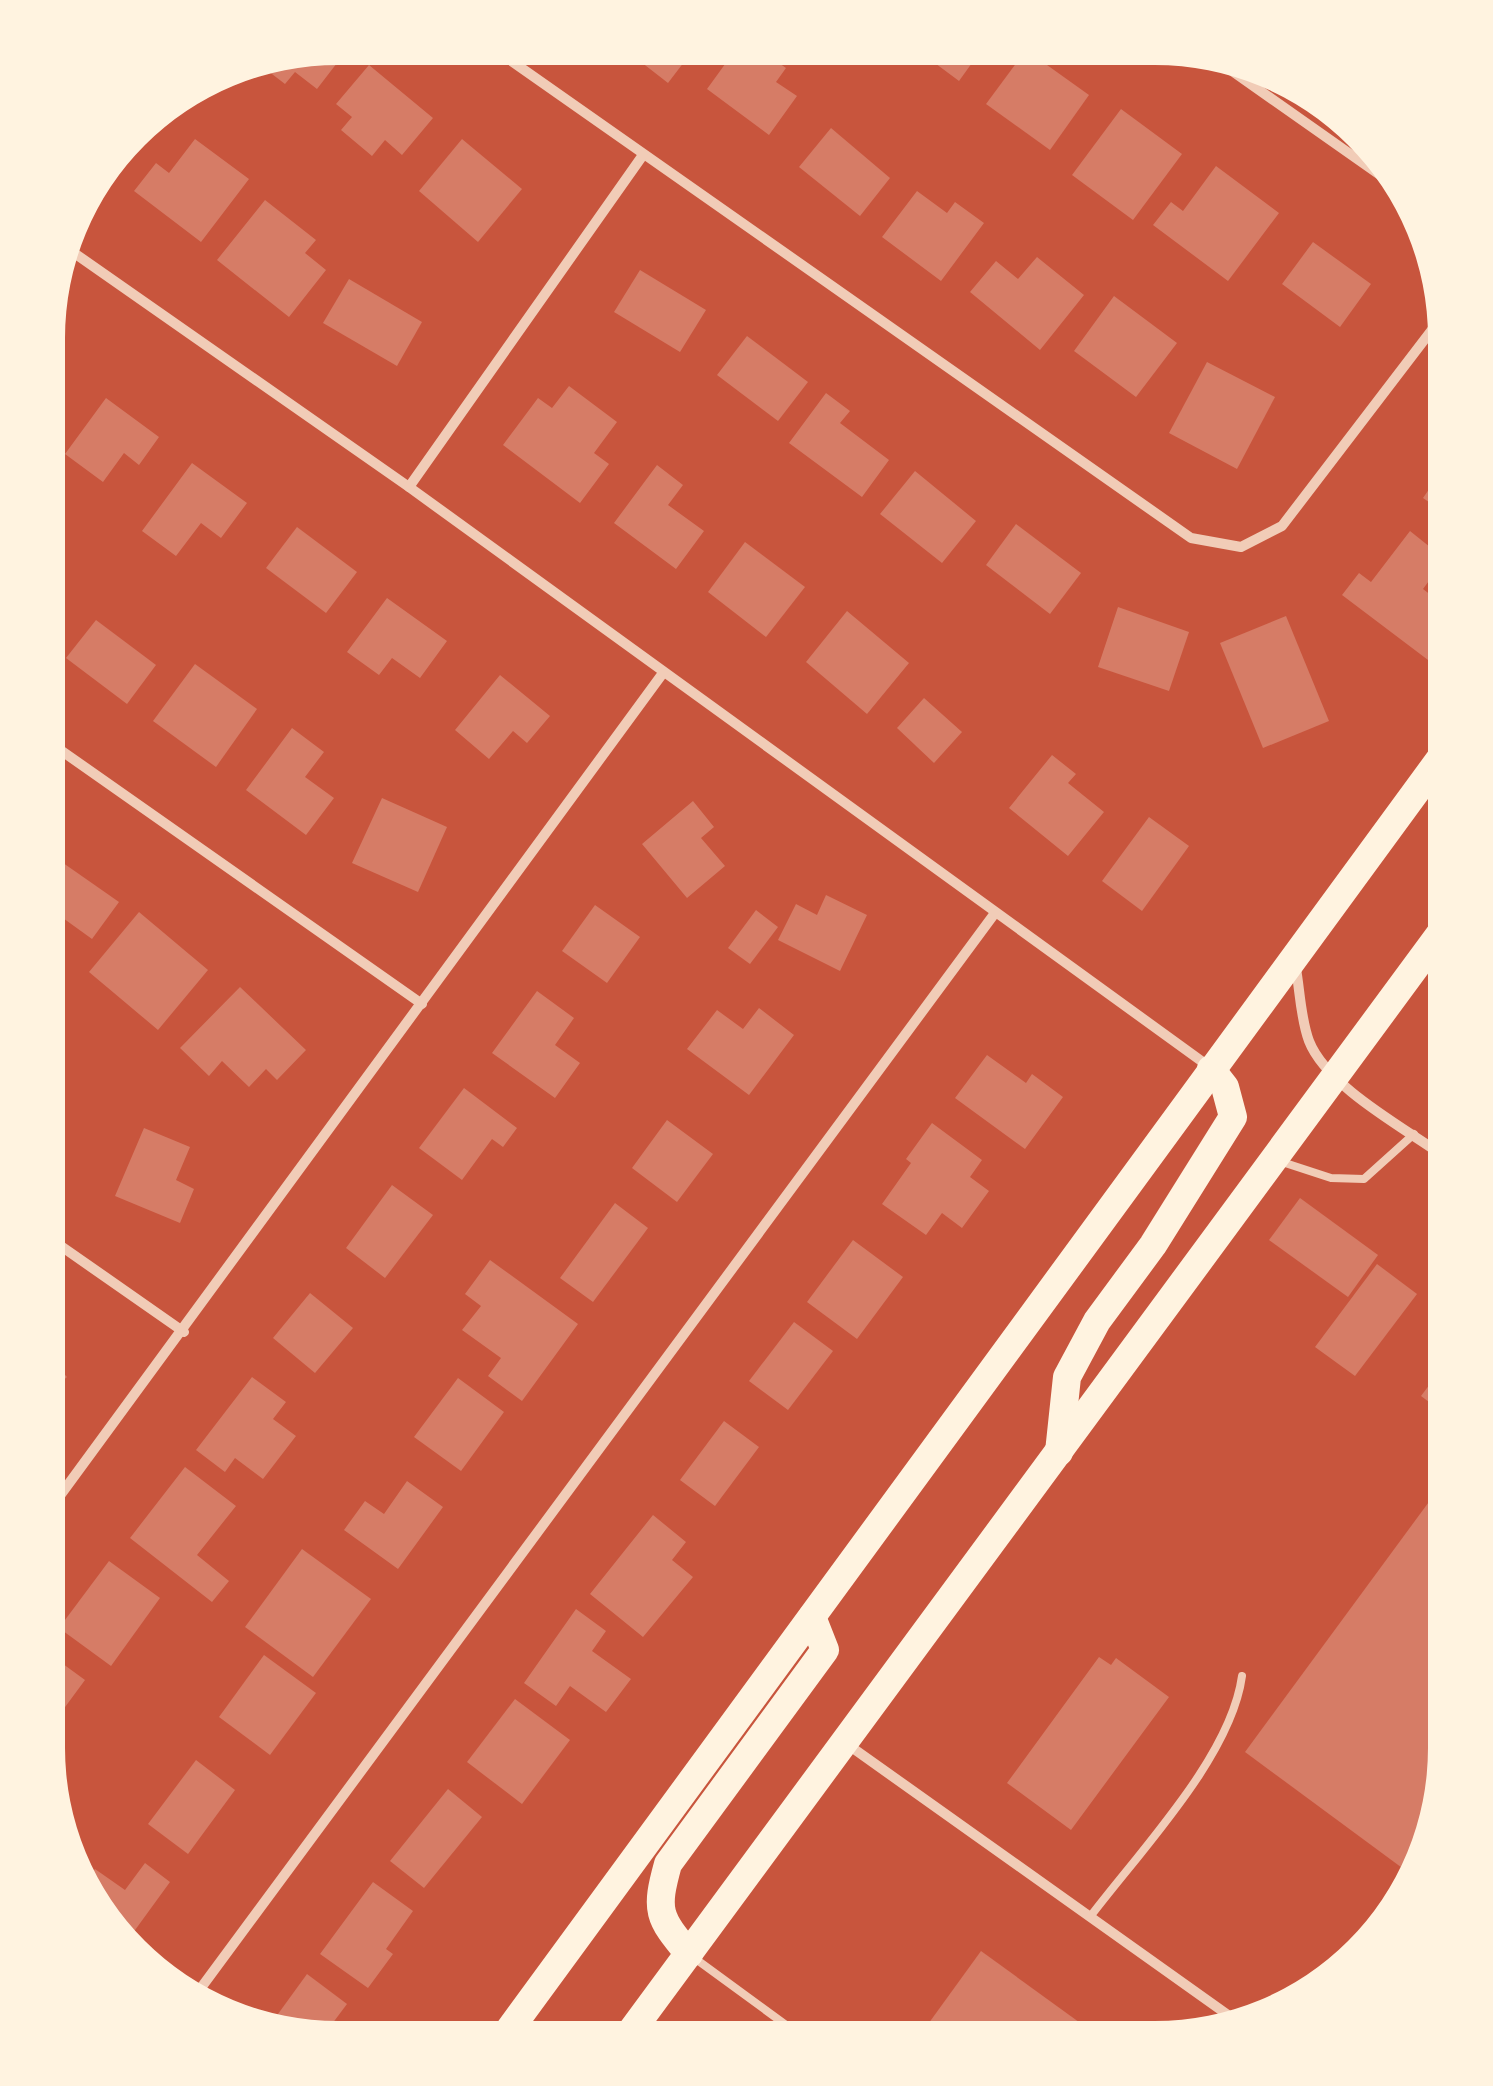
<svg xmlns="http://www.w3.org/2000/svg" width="1493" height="2086" font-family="Lato,sans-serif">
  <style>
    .building { fill: #d67c66 }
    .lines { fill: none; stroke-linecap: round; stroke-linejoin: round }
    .service { stroke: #f1ccb7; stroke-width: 8 }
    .minor { stroke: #f1ccb7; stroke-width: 10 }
    .trunk { stroke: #fff3e0; stroke-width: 28 }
  </style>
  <rect width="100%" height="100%" fill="#c8553d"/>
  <g class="building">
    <path d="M338,47L347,50L317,89L295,72L285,84L255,61Z"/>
    <path d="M623,48L694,49L668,83Z"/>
    <path d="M736,49H759L786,68L776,82L797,96L769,135L707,89Z"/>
    <path d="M916,49H982L959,81Z"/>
    <path d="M1026,50L1089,95L1050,150L986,104Z"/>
    <path d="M369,65L433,118L402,155L385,140L372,156L341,130L352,117L336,104Z"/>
    <path d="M1121,109L1182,154L1133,220L1072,175Z"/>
    <path d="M142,124L146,127L108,179L102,174Z"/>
    <path d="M831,128L890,178L860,216L799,167Z"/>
    <path d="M195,139L249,179L201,242L134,191L156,163L169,173Z"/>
    <path d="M462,139L522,189L478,242L419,191Z"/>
    <path d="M1216,166L1279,213L1228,281L1153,225L1171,202L1183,211Z"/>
    <path d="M917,191L947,213L955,202L984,223L941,281L882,237Z"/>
    <path d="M265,200L316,240L305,253L326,270L289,317L217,260Z"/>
    <path d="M1313,242L1371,284L1340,327L1282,284Z"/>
    <path d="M1037,257L1084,295L1040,350L970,292L996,261L1018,279Z"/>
    <path d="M640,270L706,310L680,352L614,312Z"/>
    <path d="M349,279L422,322L397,366L323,323Z"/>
    <path d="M1114,296L1177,343L1136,397L1074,351Z"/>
    <path d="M747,336L808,382L778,421L717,375Z"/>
    <path d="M1207,362L1275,397L1237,469L1169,433Z"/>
    <path d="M569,386L617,422L594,453L609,464L580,503L503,445L538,398L552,408Z"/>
    <path d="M826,393L850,411L840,423L889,460L862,497L789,443Z"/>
    <path d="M106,398L159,437L139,465L124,453L103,482L65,454Z"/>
    <path d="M192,463L247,503L221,538L201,523L176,556L142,531Z"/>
    <path d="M657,465L683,485L668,505L704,531L676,569L614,523Z"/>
    <path d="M1445,466V513L1423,498Z"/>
    <path d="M915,471L976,521L942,563L880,514Z"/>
    <path d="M1016,524L1081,573L1050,614L986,565Z"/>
    <path d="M297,527L357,572L326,613L266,568Z"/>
    <path d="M1410,531L1445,559L1423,589L1445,606V646L1432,663L1342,595L1359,573L1371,582Z"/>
    <path d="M745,542L805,587L766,637L708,592Z"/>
    <path d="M387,598L447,641L420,678L392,658L379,675L347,652Z"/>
    <path d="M1118,607L1189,632L1169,691L1098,667Z"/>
    <path d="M847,611L909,663L867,714L806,662Z"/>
    <path d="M1286,616L1329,721L1263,748L1220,643Z"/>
    <path d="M96,620L156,665L127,704L66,658Z"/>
    <path d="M195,664L257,709L216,767L153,721Z"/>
    <path d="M500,675L550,716L527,743L513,731L489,759L455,730Z"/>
    <path d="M924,698L962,732L934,763L897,728Z"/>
    <path d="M292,728L324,752L305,777L334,798L306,835L246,790Z"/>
    <path d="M1052,755L1076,774L1068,783L1104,812L1068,856L1009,808Z"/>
    <path d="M382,798L447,827L418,892L352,863Z"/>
    <path d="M693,801L714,827L701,838L725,866L687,898L642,844Z"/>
    <path d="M1149,817L1189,846L1142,911L1102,881Z"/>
    <path d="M56,858L119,902L92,939L49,908V868Z"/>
    <path d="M826,895L867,915L840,971L778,940L796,904L817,915Z"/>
    <path d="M595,905L640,937L607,983L562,951Z"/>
    <path d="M756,910L778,927L750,964L728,948Z"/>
    <path d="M139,912L208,970L158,1030L89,972Z"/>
    <path d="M240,987L306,1050L277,1080L266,1069L249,1087L222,1061L209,1076L180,1048Z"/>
    <path d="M537,991L574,1018L555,1045L580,1063L555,1098L492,1053Z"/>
    <path d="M759,1008L794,1035L749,1095L687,1049L717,1010L743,1029Z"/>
    <path d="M987,1055L1026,1083L1032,1074L1063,1097L1025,1149L955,1098Z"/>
    <path d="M464,1088L517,1128L503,1147L492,1139L462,1180L419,1148Z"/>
    <path d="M667,1120L713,1154L677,1202L632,1168Z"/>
    <path d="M932,1123L982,1160L970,1177L989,1191L962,1228L942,1213L926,1235L882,1204L911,1163L906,1159Z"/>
    <path d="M144,1128L190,1147L176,1180L194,1189L180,1223L115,1196Z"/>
    <path d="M392,1185L433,1215L385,1278L346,1248Z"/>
    <path d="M1300,1198L1378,1255L1348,1297L1269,1240Z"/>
    <path d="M615,1203L648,1228L593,1302L560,1278Z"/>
    <path d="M853,1240L903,1277L857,1339L807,1302Z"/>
    <path d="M490,1260L578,1324L522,1401L488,1376L501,1358L462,1330L481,1306L465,1294Z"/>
    <path d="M1377,1264L1417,1294L1355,1376L1315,1347Z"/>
    <path d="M310,1293L353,1328L315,1373L273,1338Z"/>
    <path d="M794,1322L833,1351L788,1410L749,1381Z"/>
    <path d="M48,1357L67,1377L48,1394Z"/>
    <path d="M1445,1364V1414L1421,1396Z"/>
    <path d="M252,1377L286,1402L273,1419L296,1436L263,1479L235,1458L225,1472L196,1450Z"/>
    <path d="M458,1378L504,1412L461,1471L414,1437Z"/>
    <path d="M724,1421L759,1447L715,1506L680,1480Z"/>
    <path d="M185,1467L236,1506L197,1555L229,1581L212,1602L130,1538Z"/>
    <path d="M1445,1480V1768L1409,1873L1245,1752Z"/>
    <path d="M407,1481L443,1507L398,1569L344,1530L365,1501L384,1514Z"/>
    <path d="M653,1515L686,1542L672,1560L693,1577L643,1637L590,1594Z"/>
    <path d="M302,1549L371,1599L313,1677L245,1627Z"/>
    <path d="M109,1561L160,1598L111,1666L59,1628Z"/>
    <path d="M576,1609L606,1631L592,1651L631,1679L606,1712L570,1686L556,1706L524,1683Z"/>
    <path d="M48,1653L85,1680L57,1718L65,1723L48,1747Z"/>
    <path d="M264,1655L316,1693L270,1755L219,1717Z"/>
    <path d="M1099,1657L1111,1665L1116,1658L1169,1697L1071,1830L1007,1783Z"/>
    <path d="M515,1699L570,1740L522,1804L467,1762Z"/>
    <path d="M196,1760L235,1790L188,1854L148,1824Z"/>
    <path d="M448,1789L482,1817L424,1888L390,1861Z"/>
    <path d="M145,1863L170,1882L130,1937L84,1884L95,1869L125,1890Z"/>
    <path d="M373,1882L413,1911L386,1949L393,1954L368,1988L320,1954Z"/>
    <path d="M981,1951L1101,2038H918Z"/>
    <path d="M307,1974L347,2004L323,2036H300L270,2025Z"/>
  </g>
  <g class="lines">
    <g class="service">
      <path d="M1279,1161L1331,1178L1364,1179L1414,1134"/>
      <path d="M1090,1917C1139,1852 1231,1757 1242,1676"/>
      <path d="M693,1957L786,2025"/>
    </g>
    <g class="minor">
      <path d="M493,48L1191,538L1241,547L1282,526L1441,318"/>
      <path d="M1215,59L1397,187"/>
      <path d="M67,248L409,487L1211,1068"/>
      <path d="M409,487L643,155"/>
      <path d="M49,742L422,1004"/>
      <path d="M1295,963C1300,988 1300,1017 1309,1041C1327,1087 1405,1128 1445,1157"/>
      <path d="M48,1237L184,1332"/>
      <path d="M48,1512L663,673"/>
      <path d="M847,1744L1235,2020"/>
      <path d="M195,1996L995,913"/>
    </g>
    <g class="trunk">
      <path d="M1059,1452L1067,1377L1097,1321L1153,1245L1233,1117L1225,1087L1211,1069"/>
      <path d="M689,1954C658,1917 655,1911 668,1864L825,1650L812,1617"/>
      <path d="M504,2037L1445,752"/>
      <path d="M627,2037L1445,927"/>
    </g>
  </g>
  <path d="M0 0H1493V2086H0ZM338 65H1155A273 273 0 0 1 1428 338V1748A273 273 0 0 1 1155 2021H338A273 273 0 0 1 65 1748V338A273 273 0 0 1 338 65Z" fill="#fff3e0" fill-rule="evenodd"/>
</svg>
